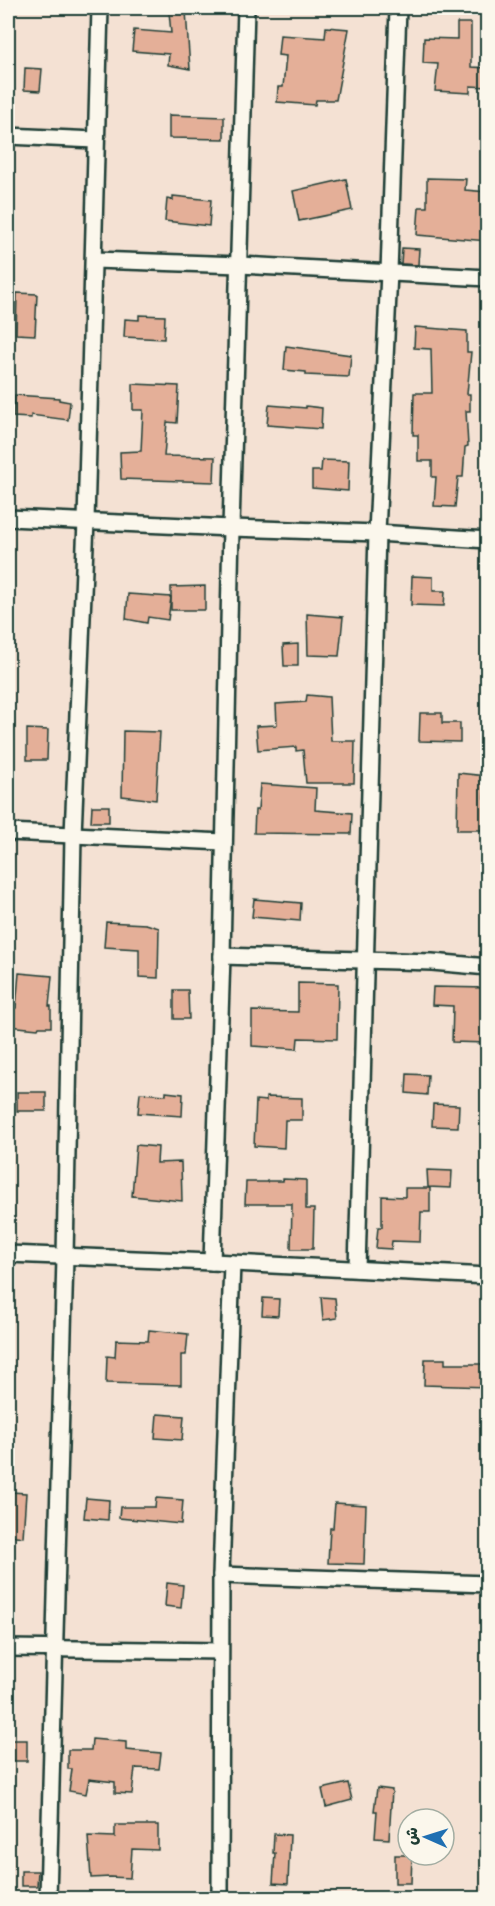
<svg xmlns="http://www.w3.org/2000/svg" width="495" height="1906" font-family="Kalam,'Playpen Sans Arabic',sans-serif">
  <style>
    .building { fill: #e4af98; stroke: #1f3d34; stroke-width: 1.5 }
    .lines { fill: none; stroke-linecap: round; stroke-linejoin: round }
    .minor-casing { stroke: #1f3d34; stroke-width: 20 }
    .minor { stroke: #fbf7ec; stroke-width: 15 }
  </style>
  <rect width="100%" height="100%" fill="#f4e1d3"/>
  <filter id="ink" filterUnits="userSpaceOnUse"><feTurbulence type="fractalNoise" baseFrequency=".0167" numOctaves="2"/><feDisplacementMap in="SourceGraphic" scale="12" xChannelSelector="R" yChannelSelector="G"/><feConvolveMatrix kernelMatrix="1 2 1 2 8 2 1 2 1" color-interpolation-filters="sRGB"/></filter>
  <g filter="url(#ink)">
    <g class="building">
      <path d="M186,11L190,69L168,65L169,54L132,51L134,30L171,33L169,12Z"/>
      <path d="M457,23H471V67L488,68V87L470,86V93L435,91L438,64L423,63L424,38L457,39Z"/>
      <path d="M326,27L349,29L336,100H316L315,105L277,102L278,87H283L286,56L278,55L280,35L325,38Z"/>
      <path d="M25,68L42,69L40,91L24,90Z"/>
      <path d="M169,115L224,117V139L169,138Z"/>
      <path d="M427,178L466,179L465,190L488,192V241L417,235L419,207H427Z"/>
      <path d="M346,179L352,210L299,221L293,191Z"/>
      <path d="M173,196L211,200L209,226L165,221L167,199L173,200Z"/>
      <path d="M402,248L419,249L418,265L401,264Z"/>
      <path d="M17,293L37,294L35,335L16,334Z"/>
      <path d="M139,315L165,316L164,339L124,337L125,319L139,320Z"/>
      <path d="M415,327L467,331V352H471L467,394H470V411H466L468,446L465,447L463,477H458L455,507L434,506L436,477H432V461H418V435H413L414,393H432L431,349L414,348Z"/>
      <path d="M286,346L351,355L349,377L306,375V372L284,370Z"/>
      <path d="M133,384L179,386L177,423L167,422L164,456L215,457L214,482L121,479L120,452L141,451L143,410H133Z"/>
      <path d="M15,395L59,398V400L70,402L68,420L31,415V418L13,417Z"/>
      <path d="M269,405L306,408V406L322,408L321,429L267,425Z"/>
      <path d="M322,460L349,461L348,491L312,488V471H321Z"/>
      <path d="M412,576L433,577V591H445L444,606L411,605Z"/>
      <path d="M205,586V610H171V587Z"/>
      <path d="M128,594L171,597L168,620L148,617L147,623L126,619Z"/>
      <path d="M307,614L343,617L339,656L308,655Z"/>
      <path d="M298,644V666H284L283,645Z"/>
      <path d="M307,695L329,697L331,741H355L354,783H306L303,750L296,751V747L258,750L256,726L277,725L276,704L306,702Z"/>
      <path d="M420,713H442V723H460V742L419,741Z"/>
      <path d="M27,729L48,730L47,760H27Z"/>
      <path d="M123,731L160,732L156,800L122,796Z"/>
      <path d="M458,773L486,776L484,798H488V830H457Z"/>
      <path d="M260,784L316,788L315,810L352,813L351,834L254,833L255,810H258Z"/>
      <path d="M92,806H109V822H91Z"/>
      <path d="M254,899L301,903L300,921L252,917Z"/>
      <path d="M106,922L146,924L159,928L158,978L139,977V949L104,947Z"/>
      <path d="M19,973L52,976L49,1006H51V1027H39L38,1029L8,1026V1007L16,1008Z"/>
      <path d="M298,983L338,984L337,1039L298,1038L297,1049L252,1046V1011L298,1012Z"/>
      <path d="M433,987L488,988V1043L452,1042L453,1006L432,1005Z"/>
      <path d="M174,990H188L189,1019H174Z"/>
      <path d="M407,1074L428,1075L427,1095L406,1093Z"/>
      <rect x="17" y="1092" width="29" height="19"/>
      <path d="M166,1092L183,1094L182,1116L138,1113L140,1093L166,1095Z"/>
      <path d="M266,1097L302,1098V1120H285L284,1148L254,1146L256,1100L266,1101Z"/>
      <path d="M433,1104L459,1105L458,1127L432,1126Z"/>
      <path d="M136,1145L158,1147L157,1163L181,1162L182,1201L132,1196Z"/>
      <path d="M427,1170L452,1171L451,1188L428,1187Z"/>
      <path d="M283,1179L306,1180V1209H314L313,1249H291L292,1204H245L246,1182H267V1181H283Z"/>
      <path d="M405,1188H430V1212H421L420,1242L392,1241L391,1249L376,1248L378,1227H382V1196L405,1197Z"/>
      <path d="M321,1297L335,1298L337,1318L323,1320Z"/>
      <path d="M263,1298L279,1299L278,1316L262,1315Z"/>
      <path d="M149,1330L188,1334L186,1355H181V1385L106,1383L107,1356L115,1357L116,1340L148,1341Z"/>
      <path d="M425,1359H445V1364H488V1387L424,1385Z"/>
      <path d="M157,1414L184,1416L182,1440L155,1438Z"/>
      <path d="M11,1492L26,1493L23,1537L8,1535V1506H10Z"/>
      <path d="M86,1498L109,1500L108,1520L84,1518Z"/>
      <path d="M156,1498L183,1500L181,1524L119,1518L120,1507H155Z"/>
      <path d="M335,1503L366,1505L364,1564L328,1563L330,1528H333Z"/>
      <path d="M167,1583L183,1585L181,1608L165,1606Z"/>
      <path d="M92,1739L126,1742V1750L161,1753L159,1769L135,1768L132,1794L115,1793V1782L89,1779L86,1794L69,1791L72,1769H68V1750H91Z"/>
      <rect x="8" y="1740" width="19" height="21"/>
      <path d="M348,1783L352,1800L326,1807L322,1789Z"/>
      <path d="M377,1788L392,1790L389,1839L375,1838L377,1811H374Z"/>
      <path d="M115,1825H158V1850L132,1849L130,1878L110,1877L91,1878L88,1836L115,1837Z"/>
      <path d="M274,1834L290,1835L288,1884L273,1883L275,1853H273Z"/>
      <path d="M395,1855H412L411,1883H395Z"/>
      <path d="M21,1871H38L37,1886H21Z"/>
    </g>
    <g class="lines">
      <g class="minor-casing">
        <g id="minor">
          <path d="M8,136L95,140"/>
          <path d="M94,260L240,265L488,278"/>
          <path d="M8,518L231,528L377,533L488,540"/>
          <path d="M8,832L224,842"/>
          <path d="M222,956L432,962L488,967"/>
          <path d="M8,1254L212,1262L488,1276"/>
          <path d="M212,1262L222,956L231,528L246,8"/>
          <path d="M357,1269L377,533L389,272L398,8"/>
          <path d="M221,1575L488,1584"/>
          <path d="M8,1648L220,1651"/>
          <path d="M48,1898L65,1257L73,835L86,521L100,8"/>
          <path d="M220,1898L221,1575L232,1263"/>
        </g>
      </g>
      <use href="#minor" class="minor"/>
    </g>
  </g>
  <rect width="495" height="1906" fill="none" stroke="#fbf7ec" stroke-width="30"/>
  <rect x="15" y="15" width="465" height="1876" fill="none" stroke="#1f3d34" stroke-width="2" filter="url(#ink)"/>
  <g transform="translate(426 1837) rotate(273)"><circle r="28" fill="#fbf7ec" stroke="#a3ada2" stroke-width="1.5"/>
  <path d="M0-4.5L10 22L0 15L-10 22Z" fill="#1f6fb2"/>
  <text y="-9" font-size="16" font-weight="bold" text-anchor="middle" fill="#1f3d34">ش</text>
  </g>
</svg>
